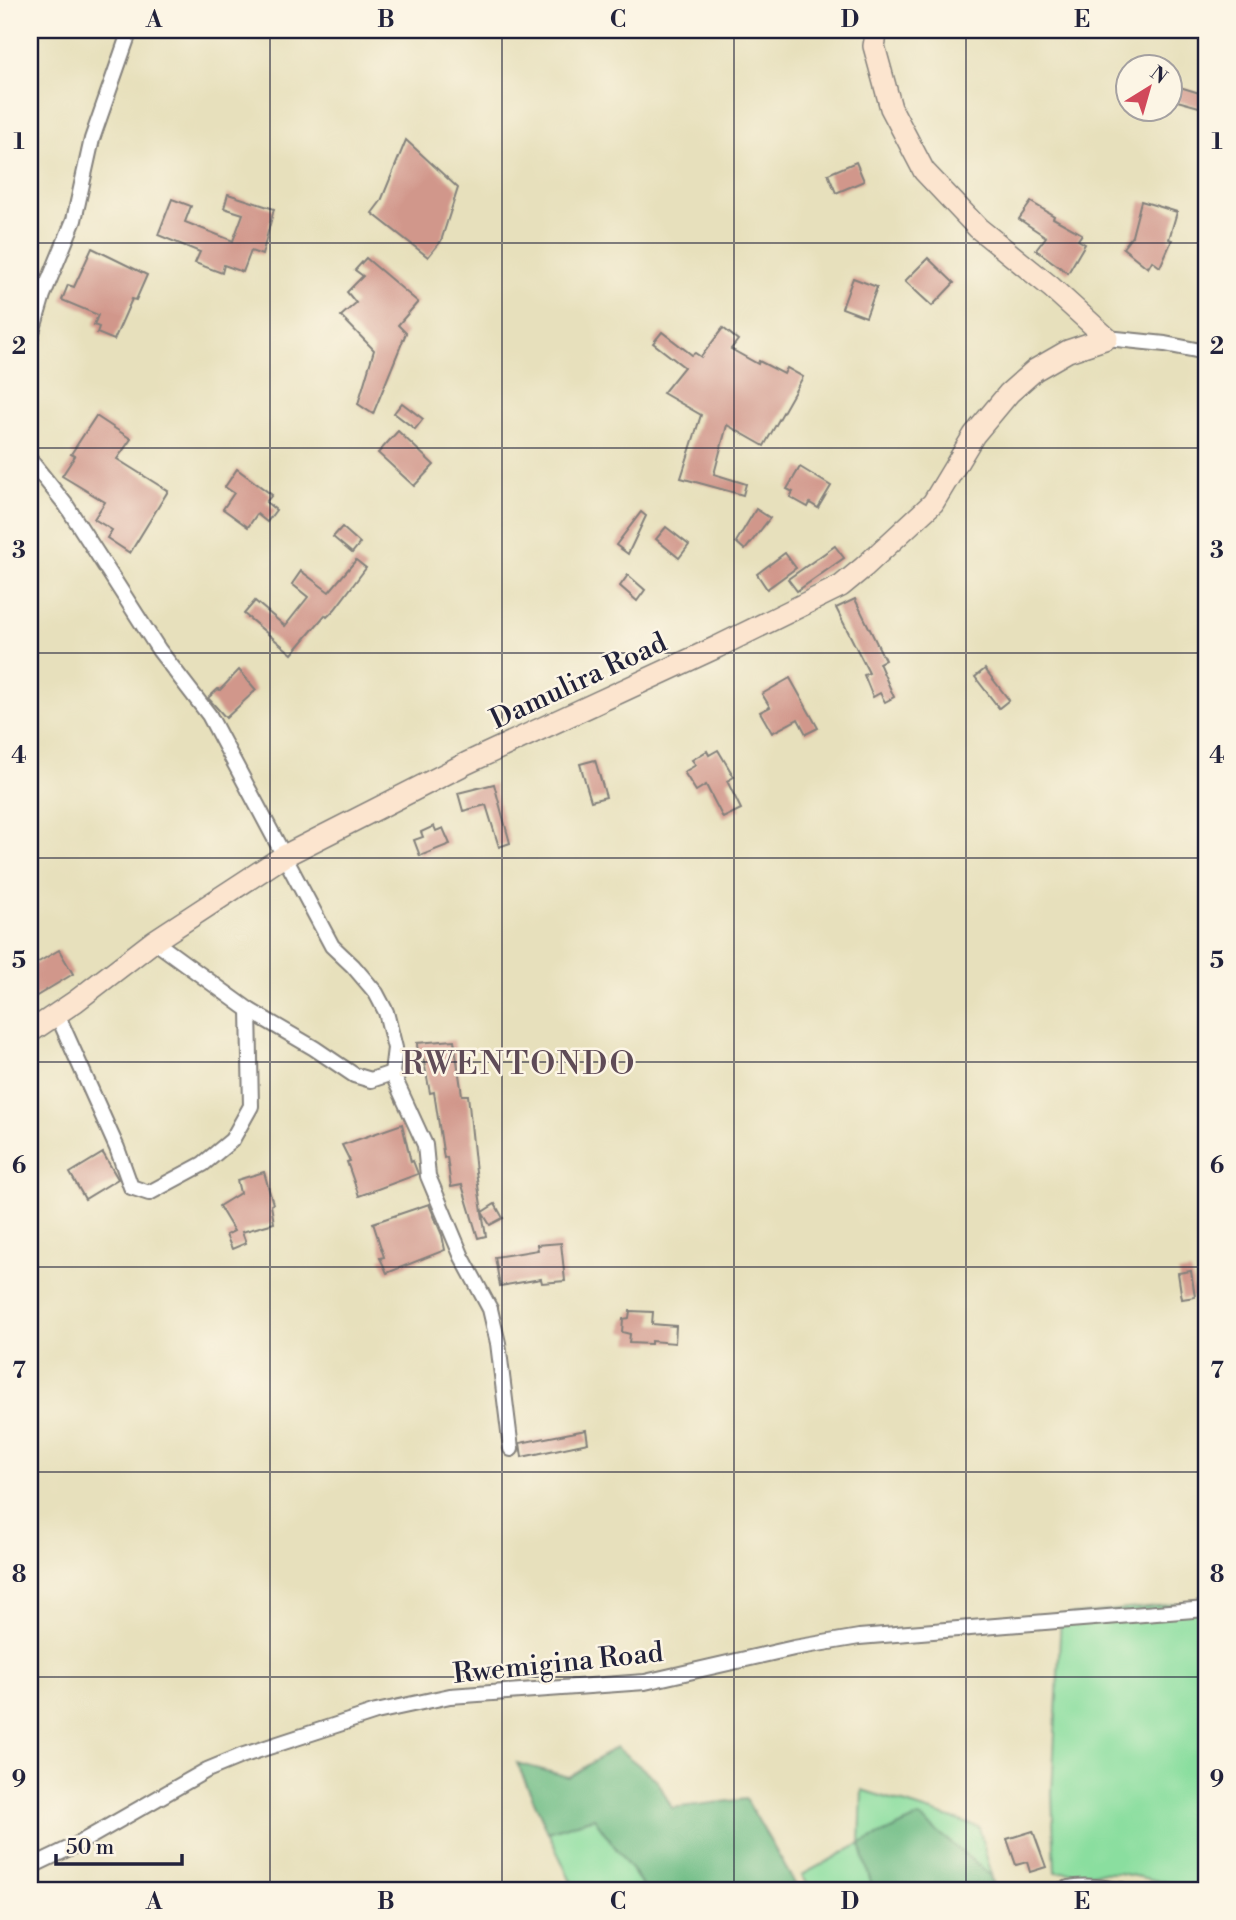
<svg xmlns="http://www.w3.org/2000/svg" width="1236" height="1920" font-family="'Libre Bodoni',serif">
  <style>
    .green { fill: #8ade9f; stroke: #56806d; stroke-width: 2 }
    .forest { fill: #6fbd86; stroke: #487060; stroke-width: 2 }
    .building { fill: #d1978b }
    .lines { fill: none; stroke-linecap: round; stroke-linejoin: round }
    .street-casing { stroke: #84817c; stroke-width: 18 }
    .secondary-casing { stroke: #84817c; stroke-width: 24 }
    .street { stroke: #fff; stroke-width: 14 }
    .secondary { stroke: #fce5cf; stroke-width: 21 }
    .grid { fill: none; stroke: #22223b; stroke-width: 2; stroke-opacity: 0.55 }
    .labels { text-anchor: middle; stroke-width: 5; stroke-linejoin: round; paint-order: stroke }
    .street-label { font-size: 28px; fill: #22223b; stroke: #fcf5e5 }
    .quarter-label { font-size: 32px; letter-spacing: 2px; fill: #5f4b57; stroke: #fcf5e5 }
    .neatline { fill: none; stroke: #22223b; stroke-width: 2.5 }
    .grid-label { font-size: 23px; text-anchor: middle; font-weight: bold; fill: #22223b }
  </style>
  <rect width="100%" height="100%" fill="#fcf5e5"/>
  <filter id="ink" filterUnits="userSpaceOnUse"><feTurbulence type="fractalNoise" baseFrequency=".0143" numOctaves="2"/><feDisplacementMap in="SourceGraphic" scale="14" xChannelSelector="R" yChannelSelector="G"/><feConvolveMatrix kernelMatrix="1 2 1 2 8 2 1 2 1" color-interpolation-filters="sRGB"/></filter>
  <filter id="wash" filterUnits="userSpaceOnUse"><feTurbulence type="fractalNoise" baseFrequency=".00686" numOctaves="4" result="noise"/><feDisplacementMap in="SourceGraphic" scale="28" xChannelSelector="R" yChannelSelector="G"/><feGaussianBlur stdDeviation="1.57" result="paint"/><feColorMatrix in="noise" values="0 0 0 0 0 0 0 0 0 0 0 0 0 0 0 0 0 1.4 0 .05"/><feComposite in="paint" operator="in"/></filter>
  <g filter="url(#wash)">
    <rect width="100%" height="100%" fill="#e7e0bc"/>
    <g class="green">
      <path d="M1206,1601V1890L1119,1873L1055,1872L1052,1793L1061,1616Z"/>
      <path d="M862,1790L979,1827L995,1890H811L802,1875L860,1844Z"/>
      <path d="M594,1817L646,1890H575L548,1832Z"/>
    </g>
    <g class="forest">
      <path d="M616,1747L657,1780L672,1808L746,1799L795,1884L786,1890H646L594,1818L548,1832L517,1763L569,1777Z"/>
      <path d="M919,1817L989,1874L995,1890H873L860,1844Z"/>
    </g>
    <g id="blocks">
      <g class="building">
        <path d="M1170,84L1206,95V109L1170,99Z"/>
        <path d="M406,140L458,188L441,241L428,257L372,213L381,201Z"/>
        <path d="M856,162L864,181L836,193L828,174Z"/>
        <path d="M228,194L274,209L262,255L251,251L243,272L224,265L222,273L195,263L200,252L158,235L172,199L191,206L185,222L233,241L243,214L224,208Z"/>
        <path d="M1141,201L1177,212L1169,239L1172,240L1160,267L1152,261L1148,268L1123,248L1132,236Z"/>
        <path d="M1031,202L1054,216L1053,218L1082,234L1078,240L1085,244L1068,273L1036,250L1046,237L1019,219Z"/>
        <path d="M92,248L147,275L136,300L132,299L114,340L97,333L99,327L94,325L98,315L62,300L68,285L74,287Z"/>
        <path d="M366,258L418,302L398,325L406,333L373,414L358,404L374,350L341,316L356,303L347,292L363,276L355,270Z"/>
        <path d="M928,258L954,283L932,306L905,281Z"/>
        <path d="M853,278L877,287L866,317L842,308Z"/>
        <path d="M723,328L738,340L731,349L758,364L759,361L784,374L787,368L803,377L764,446L727,425L714,474L746,484L743,495L681,478L701,415L663,393L684,367L653,343L662,332L692,355L695,353L701,357Z"/>
        <path d="M402,403L423,419L415,429L394,413Z"/>
        <path d="M96,416L131,439L117,459L168,491L130,553L107,538L112,530L94,519L105,502L62,476L75,456L71,454Z"/>
        <path d="M398,431L434,465L414,486L378,453Z"/>
        <path d="M800,467L831,486L818,508L810,503L808,507L790,497L793,492L787,489Z"/>
        <path d="M237,469L272,495L266,502L276,510L267,522L257,514L248,527L223,509L234,493L225,487Z"/>
        <path d="M756,509L770,518L745,550L736,542Z"/>
        <path d="M641,512L646,516L628,554L616,545Z"/>
        <path d="M342,527L360,543L352,553L333,537Z"/>
        <path d="M666,527L689,545L679,558L656,539Z"/>
        <path d="M835,546L844,558L797,591L788,579Z"/>
        <path d="M785,553L796,568L767,589L757,574Z"/>
        <path d="M356,560L366,568L335,609L327,617L325,615L292,654L244,614L255,601L285,626L308,597L292,584L301,571L329,592Z"/>
        <path d="M628,575L645,590L637,601L620,586Z"/>
        <path d="M855,599L885,660L879,663L894,697L885,702L880,693L873,697L864,675L869,673L836,608Z"/>
        <path d="M985,669L1009,700L999,708L975,677Z"/>
        <path d="M239,670L256,690L226,718L208,698L218,689L220,690Z"/>
        <path d="M790,678L818,728L806,734L798,719L772,733L760,712L770,707L762,694Z"/>
        <path d="M718,750L734,777L727,781L741,809L723,818L706,785L696,791L684,772L696,765L692,760L707,751L709,755Z"/>
        <path d="M595,760L606,797L591,801L580,764Z"/>
        <path d="M494,784L510,843L499,847L486,805L463,811L458,793Z"/>
        <path d="M434,826L436,831L443,828L450,844L420,856L414,840L423,837L421,832Z"/>
        <path d="M59,950L73,974L30,1000V967Z"/>
        <path d="M454,1040L462,1095H468L476,1172L482,1212L495,1204L503,1218L490,1225L482,1212L486,1236L478,1238L462,1185L451,1187L447,1157L444,1158L434,1092L430,1093L423,1057L418,1058L417,1043Z"/>
        <path d="M402,1124L411,1162L413,1161L418,1174L359,1196L347,1162L350,1161L342,1145Z"/>
        <path d="M103,1153L118,1179L85,1199L70,1173Z"/>
        <path d="M264,1172L273,1204L271,1205L274,1223L242,1232L246,1243L232,1249L226,1235L234,1231L219,1206L240,1193L237,1180Z"/>
        <path d="M429,1204L442,1235L445,1250L387,1273L380,1258L384,1257L373,1223Z"/>
        <path d="M561,1243L565,1281L542,1283L541,1279L500,1286L495,1257L538,1250L537,1245Z"/>
        <path d="M1191,1271L1195,1297L1182,1299L1178,1273Z"/>
        <path d="M630,1311L653,1312L652,1324L676,1326L675,1343L651,1341V1344L629,1343L630,1334L622,1332L623,1319L629,1318Z"/>
        <path d="M586,1430L588,1443L522,1457L520,1443Z"/>
        <path d="M1033,1831L1046,1867L1030,1872L1027,1862L1016,1865L1007,1839Z"/>
      </g>
    </g>
  </g>
  <g filter="url(#ink)">
    <use href="#blocks" fill-opacity="0" stroke="#84817c" stroke-width="2"/>
    <g class="lines">
      <g class="street-casing">
        <g id="street">
          <path d="M1107,338L1165,344L1206,352"/>
          <path d="M30,339L43,295L74,220L92,139L130,30"/>
          <path d="M30,460L66,505L159,650L209,715L332,946L353,966L376,993L386,1012L395,1048L392,1073L425,1145L428,1176L462,1257L490,1309L498,1343L511,1449"/>
          <path d="M154,941L249,1010L314,1048L354,1075L371,1080L392,1073"/>
          <path d="M57,1014L117,1148L131,1187L149,1193L203,1164L232,1140L251,1106L249,1010"/>
          <path d="M30,1867L76,1845L207,1770L241,1756L376,1712L450,1696L645,1682L794,1648L859,1637L1206,1609"/>
          <path d="M1062,1890C1081,1883 1102,1888 1122,1890"/>
        </g>
      </g>
      <g class="secondary-casing">
        <path id="secondary" d="M30,1032L76,1001L154,941L284,856L467,763L717,647L841,586L864,567L933,503L974,435L1009,393L1035,370L1068,351L1107,338L1051,287L978,228L924,171L891,108L874,46L877,30"/>
      </g>
      <use href="#street" class="street"/>
      <use href="#secondary" class="secondary"/>
    </g>
  </g>
  <path class="grid" d="M270,30V1890M502,30V1890M734,30V1890M966,30V1890M30,243H1206M30,448H1206M30,653H1206M30,858H1206M30,1062H1206M30,1267H1206M30,1472H1206M30,1677H1206"/>
  <g class="labels">
    <g class="street-label">
      <text transform="translate(578 680) rotate(-25)" y="10">Damulira Road</text>
      <text transform="translate(558 1662) rotate(-6)" y="10">Rwemigina Road</text>
    </g>
    <g class="quarter-label">
      <text x="519" y="1074">RWENTONDO</text>
    </g>
  </g>
  <rect width="1236" height="1920" fill="none" stroke="#fcf5e5" stroke-width="77"/>
  <g transform="translate(1149 88) rotate(37)"><circle r="33" fill="#fcf5e5" stroke="#a5a1a1" stroke-width="2"/>
  <path d="M0-5L12 26L0 18L-12 26Z" fill="#d1495b"/>
  <text y="-10" font-size="19" font-weight="bold" text-anchor="middle" fill="#22223b">N</text>
  </g>
  <path d="M56 1854v10h126v-10" fill="none" stroke="#22223b" stroke-width="3.5"/>
  <text x="66" y="1854" font-size="21" fill="#22223b" stroke="#fcf5e5" stroke-width="5" paint-order="stroke">50 m</text>
  <rect x="38" y="38" width="1160" height="1844" class="neatline"/>
  <g class="grid-label">
    <text x="154" y="27">A</text>
    <text x="386" y="27">B</text>
    <text x="618" y="27">C</text>
    <text x="850" y="27">D</text>
    <text x="1082" y="27">E</text>
    <text x="19" y="149">1</text>
    <text x="1217" y="149">1</text>
    <text x="19" y="354">2</text>
    <text x="1217" y="354">2</text>
    <text x="19" y="558">3</text>
    <text x="1217" y="558">3</text>
    <text x="19" y="763">4</text>
    <text x="1217" y="763">4</text>
    <text x="19" y="968">5</text>
    <text x="1217" y="968">5</text>
    <text x="19" y="1173">6</text>
    <text x="1217" y="1173">6</text>
    <text x="19" y="1378">7</text>
    <text x="1217" y="1378">7</text>
    <text x="19" y="1582">8</text>
    <text x="1217" y="1582">8</text>
    <text x="19" y="1787">9</text>
    <text x="1217" y="1787">9</text>
    <text x="154" y="1909">A</text>
    <text x="386" y="1909">B</text>
    <text x="618" y="1909">C</text>
    <text x="850" y="1909">D</text>
    <text x="1082" y="1909">E</text>
  </g>
</svg>
